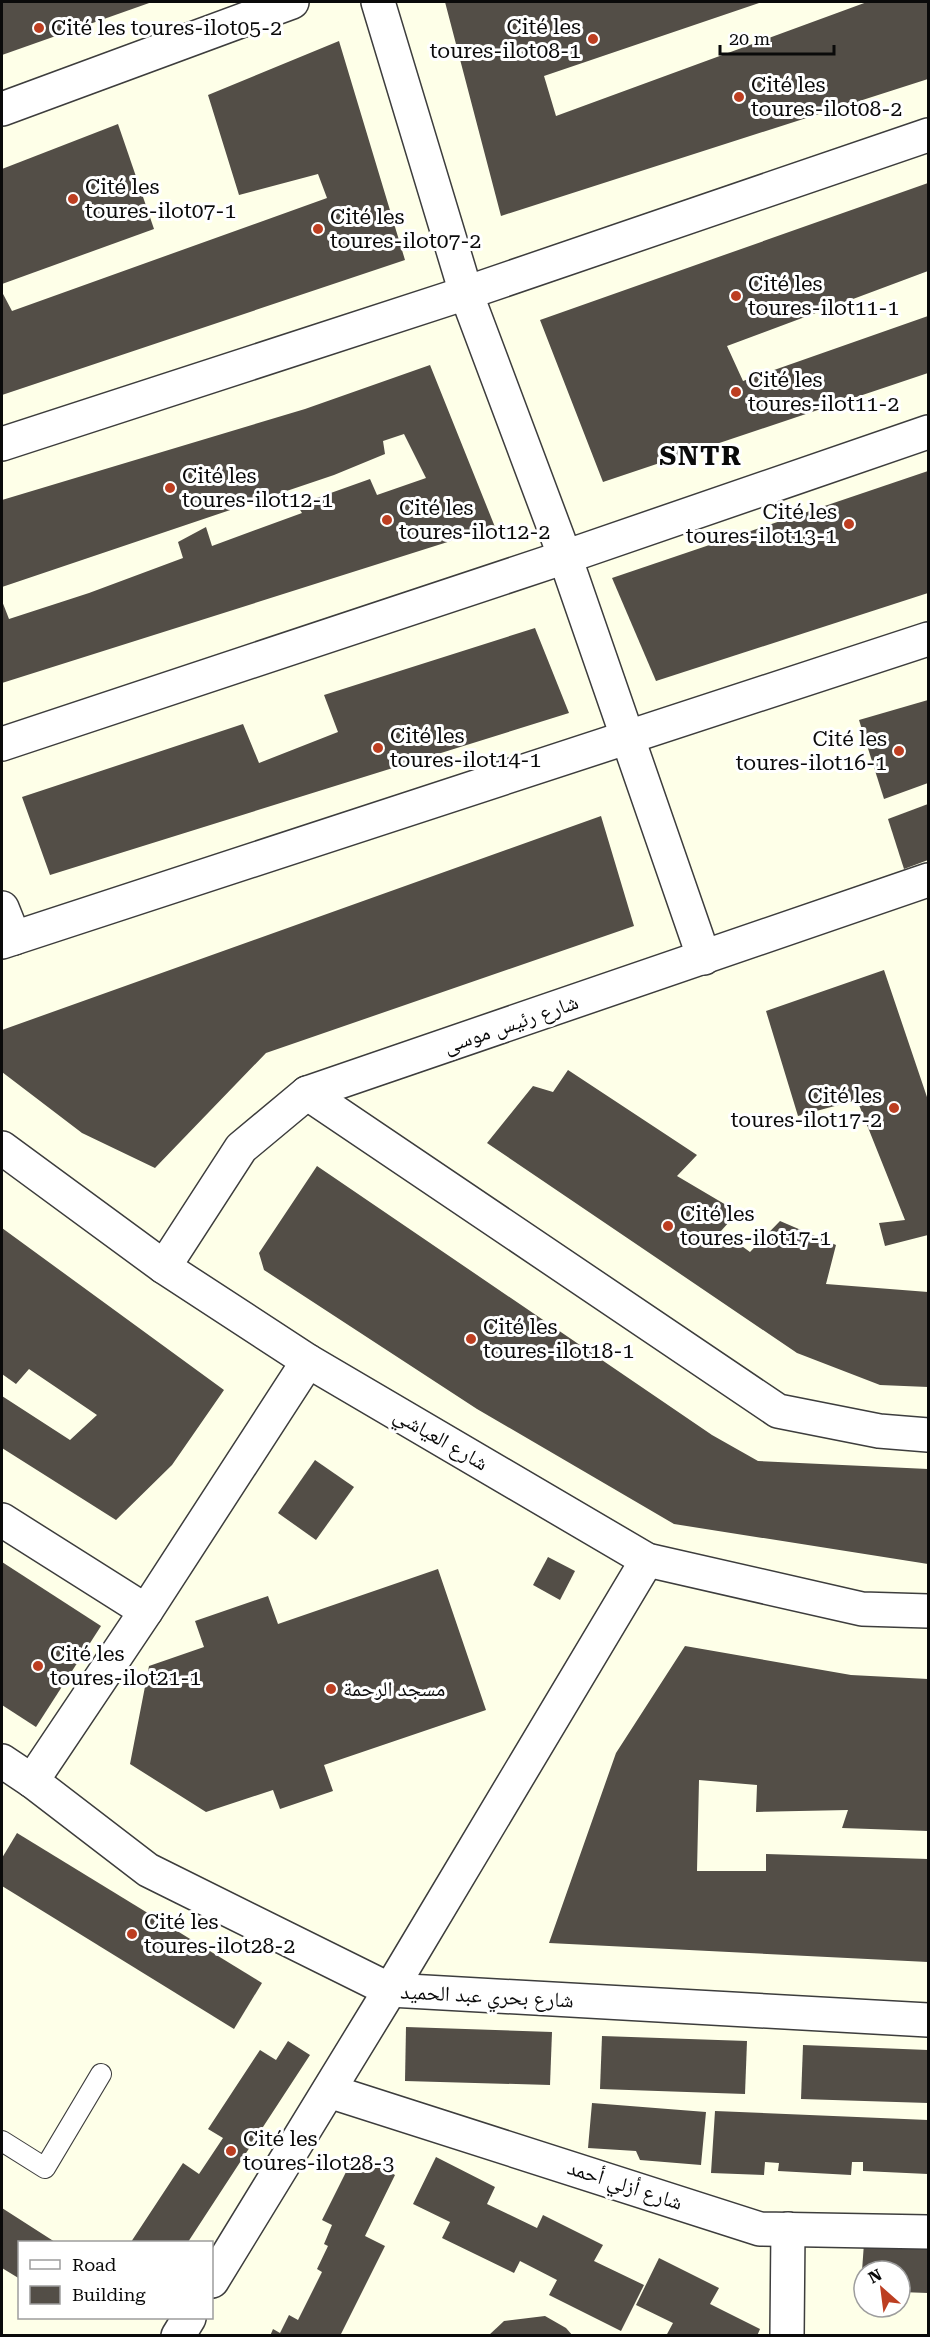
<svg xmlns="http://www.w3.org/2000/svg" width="930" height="2337" font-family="'Roboto Serif','Noto Naskh Arabic',serif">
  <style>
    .building { fill: #534e47 }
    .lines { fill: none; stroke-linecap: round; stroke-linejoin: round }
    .service-casing { stroke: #3d3d3d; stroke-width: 22 }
    .minor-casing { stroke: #3d3d3d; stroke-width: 36 }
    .tertiary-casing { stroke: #3d3d3d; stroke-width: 36 }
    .service { stroke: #fff; stroke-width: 20 }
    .minor { stroke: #fff; stroke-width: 33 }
    .tertiary { stroke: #fff; stroke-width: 33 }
    .poi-dot { fill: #bc3e21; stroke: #fff; stroke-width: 2 }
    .labels { text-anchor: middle; stroke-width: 6; stroke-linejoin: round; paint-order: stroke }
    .poi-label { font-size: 21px; fill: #0a0a0a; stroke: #fff; text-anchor: start }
    .street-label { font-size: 21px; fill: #0a0a0a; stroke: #fff }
    .district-label { font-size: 27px; font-weight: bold; letter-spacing: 1.5px; fill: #0a0a0a; stroke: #fff }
  </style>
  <rect width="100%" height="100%" fill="#feffe8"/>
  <g class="building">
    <path d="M2,2H152L2,55Z"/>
    <path d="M445,2H762L544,76L556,116L867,2H928V79L501,216Z"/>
    <path d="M339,41L405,260L2,395V292L12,311L327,198L318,174L239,195L208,95Z"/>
    <path d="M118,124L154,229L2,284V169Z"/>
    <path d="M928,183V271L727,346L743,381L928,316V373L603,482L540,320Z"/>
    <path d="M430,365L495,527L2,683V601L9,619L89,593L183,558L178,542L206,527L212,546L302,513L297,505L370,479L377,495L426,478L404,434L383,441L385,454L334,475L2,587V500L305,409Z"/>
    <path d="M928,471V593L656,681L612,578Z"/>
    <path d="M535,628L569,713L50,875L22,797L243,724L259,763L338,732L324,695Z"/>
    <path d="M928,700V783L884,799L859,720Z"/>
    <path d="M928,804V860L904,869L888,819Z"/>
    <path d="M601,816L634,926L266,1053L155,1168L82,1133L2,1072V1030Z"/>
    <path d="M884,970L928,1100V1235L885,1246L879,1223L905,1220L857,1100L798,1116L766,1011Z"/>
    <path d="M568,1070L697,1155L677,1176L738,1212L721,1231L750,1252L780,1221L836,1245L826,1284L928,1292V1387L880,1385L797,1353L487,1143L533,1086L553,1092Z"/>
    <path d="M317,1166L712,1435L758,1461L928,1469V1564L674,1524L477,1409L264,1270L259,1253Z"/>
    <path d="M2,1228L224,1390L172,1465L116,1520L2,1448V1396L70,1440L97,1415L29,1369L16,1384L2,1374Z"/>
    <path d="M315,1460L354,1487L316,1540L278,1513Z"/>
    <path d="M548,1557L575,1571L560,1600L533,1585Z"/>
    <path d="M2,1562L101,1626L36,1727L2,1705Z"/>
    <path d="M438,1569L486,1710L324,1765L333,1791L280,1809L273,1790L206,1812L130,1764L149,1666L204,1647L195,1621L268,1596L278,1624Z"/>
    <path d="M685,1646L851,1675L928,1679V1831L842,1828L848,1810L756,1812L757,1785L699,1780L697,1871H766V1854L928,1859V1962L549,1943L616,1753Z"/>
    <path d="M17,1833L262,1983L234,2029L2,1886V1858Z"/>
    <path d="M406,2027L552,2032L550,2085L405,2081Z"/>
    <path d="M602,2036L747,2041L745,2094L600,2089Z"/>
    <path d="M288,2041L310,2055L188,2242H131L183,2163L199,2174L223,2138L208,2129L260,2050L276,2060Z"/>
    <path d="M803,2045L928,2050V2103L801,2099Z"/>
    <path d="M592,2103L706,2112L701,2165L640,2160L636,2151L588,2148Z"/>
    <path d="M715,2111L928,2120V2174L863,2171V2162H852L851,2175L778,2171L779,2163L765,2162L764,2175L711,2173Z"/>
    <path d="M355,2154L395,2175L365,2236L385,2246L340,2336H270L273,2329L280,2333L289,2315L298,2320L322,2272L317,2269L328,2246L324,2244L332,2225L322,2220Z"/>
    <path d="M436,2157L495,2187L487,2204L537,2228L543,2215L603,2245L594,2261L644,2285L621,2331L549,2295L557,2280L520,2261L514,2273L442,2238L450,2222L413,2204Z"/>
    <path d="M2,2208L55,2242H20V2279L2,2268Z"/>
    <path d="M864,2243L928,2246V2293L900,2292V2271H862Z"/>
    <path d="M659,2258L719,2288L710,2304L760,2329L757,2336H666L673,2323L636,2305Z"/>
    <path d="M862,2279H864V2307H861Z"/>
    <path d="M545,2316L566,2328L573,2336H488L504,2321Z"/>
  </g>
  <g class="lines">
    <g class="service-casing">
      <path id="service" d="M2,2141L45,2168L101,2074"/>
    </g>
    <g class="minor-casing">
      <g id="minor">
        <path d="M378,2L466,293L565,557L704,958"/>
        <path d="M2,109L292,2"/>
        <path d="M2,444L466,293L928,135"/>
        <path d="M2,744L565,557L928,432"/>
        <path d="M2,908L14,938"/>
        <path d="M2,942L928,639"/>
        <path d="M307,1093L778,1411L879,1431L928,1435"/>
        <path d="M164,1267L241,1148L307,1093L928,880"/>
        <path d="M2,1520L146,1611"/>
        <path d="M32,1781L146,1611L308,1361"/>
        <path d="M329,2091L760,2229L928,2232"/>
        <path d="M212,2281L390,1990L647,1560"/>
        <path d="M178,2336L189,2318"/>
        <path d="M787,2336L788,2229"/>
      </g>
    </g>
    <g class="tertiary-casing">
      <g id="tertiary">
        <path d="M2,1148L164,1267L308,1361L647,1560L862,1609L928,1611"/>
        <path d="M2,1761L32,1781L148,1870L390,1990L928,2020"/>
      </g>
    </g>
    <use href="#service" class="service"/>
    <use href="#minor" class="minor"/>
    <use href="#tertiary" class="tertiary"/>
  </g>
  <g class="poi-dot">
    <circle cx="39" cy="28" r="6"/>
    <circle cx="593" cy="39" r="6"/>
    <circle cx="739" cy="97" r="6"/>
    <circle cx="73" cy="199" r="6"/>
    <circle cx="318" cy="229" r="6"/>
    <circle cx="736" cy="296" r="6"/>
    <circle cx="736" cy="392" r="6"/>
    <circle cx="170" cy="488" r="6"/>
    <circle cx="387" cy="520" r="6"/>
    <circle cx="849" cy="524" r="6"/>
    <circle cx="378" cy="748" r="6"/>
    <circle cx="899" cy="751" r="6"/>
    <circle cx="894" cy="1108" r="6"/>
    <circle cx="668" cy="1226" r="6"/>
    <circle cx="471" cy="1339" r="6"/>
    <circle cx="38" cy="1666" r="6"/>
    <circle cx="331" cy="1689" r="6"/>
    <circle cx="132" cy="1934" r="6"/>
    <circle cx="231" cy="2151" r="6"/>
  </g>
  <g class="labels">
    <g class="poi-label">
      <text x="581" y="34" text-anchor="end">Cité les<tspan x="581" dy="24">toures-ilot08-1</tspan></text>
      <text x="51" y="35">Cité les toures-ilot05-2</text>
      <text x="751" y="92">Cité les<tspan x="751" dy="24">toures-ilot08-2</tspan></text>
      <text x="85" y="194">Cité les<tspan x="85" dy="24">toures-ilot07-1</tspan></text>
      <text x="330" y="224">Cité les<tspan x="330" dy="24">toures-ilot07-2</tspan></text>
      <text x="748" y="291">Cité les<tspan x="748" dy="24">toures-ilot11-1</tspan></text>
      <text x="748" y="387">Cité les<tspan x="748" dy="24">toures-ilot11-2</tspan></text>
      <text x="182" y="483">Cité les<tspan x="182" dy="24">toures-ilot12-1</tspan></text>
      <text x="399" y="515">Cité les<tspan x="399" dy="24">toures-ilot12-2</tspan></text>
      <text x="837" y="519" text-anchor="end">Cité les<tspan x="837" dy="24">toures-ilot13-1</tspan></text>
      <text x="390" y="743">Cité les<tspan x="390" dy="24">toures-ilot14-1</tspan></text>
      <text x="887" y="746" text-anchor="end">Cité les<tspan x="887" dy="24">toures-ilot16-1</tspan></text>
      <text x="882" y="1103" text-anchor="end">Cité les<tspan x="882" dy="24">toures-ilot17-2</tspan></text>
      <text x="680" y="1221">Cité les<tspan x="680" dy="24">toures-ilot17-1</tspan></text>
      <text x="483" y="1334">Cité les<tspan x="483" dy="24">toures-ilot18-1</tspan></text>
      <text x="50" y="1661">Cité les<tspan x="50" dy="24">toures-ilot21-1</tspan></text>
      <text x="343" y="1696">مسجد الرحمة</text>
      <text x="144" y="1929">Cité les<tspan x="144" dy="24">toures-ilot28-2</tspan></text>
      <text x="243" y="2146">Cité les<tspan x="243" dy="24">toures-ilot28-3</tspan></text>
    </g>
    <g class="street-label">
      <text transform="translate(511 1024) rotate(-19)" y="7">شارع رئيس موسى</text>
      <text transform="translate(441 1439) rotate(30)" y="7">شارع العياشي</text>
      <text transform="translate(487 1996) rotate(3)" y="7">شارع بحري عبد الحميد</text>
      <text transform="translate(625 2185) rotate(18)" y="7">شارع أزلي أحمد</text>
    </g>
    <g class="district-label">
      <text x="701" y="465">SNTR</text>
    </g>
  </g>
  <rect width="930" height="2337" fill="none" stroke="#0a0a0a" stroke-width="6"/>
  <rect x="18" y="2241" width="195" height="78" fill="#ffffff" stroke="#9d9d9d" stroke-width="1.5"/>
  <rect x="30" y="2260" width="30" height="9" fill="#ffffff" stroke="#9d9d9d" stroke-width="1.5"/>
  <text x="72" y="2271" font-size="18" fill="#0a0a0a">Road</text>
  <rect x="30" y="2286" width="30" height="18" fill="#534e47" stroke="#9d9d9d" stroke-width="1.5"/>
  <text x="72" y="2301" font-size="18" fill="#0a0a0a">Building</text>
  <g transform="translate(882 2289) rotate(332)"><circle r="28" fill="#ffffff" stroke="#9d9d9d" stroke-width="1.5"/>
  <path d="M0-4.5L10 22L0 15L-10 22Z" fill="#bc3e21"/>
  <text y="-9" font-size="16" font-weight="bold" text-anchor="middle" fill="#0a0a0a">N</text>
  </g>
  <path d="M720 45v9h114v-9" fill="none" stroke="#0a0a0a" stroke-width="3"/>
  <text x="729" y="45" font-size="18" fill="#0a0a0a" stroke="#ffffff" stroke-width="4.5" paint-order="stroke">20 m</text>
</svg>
